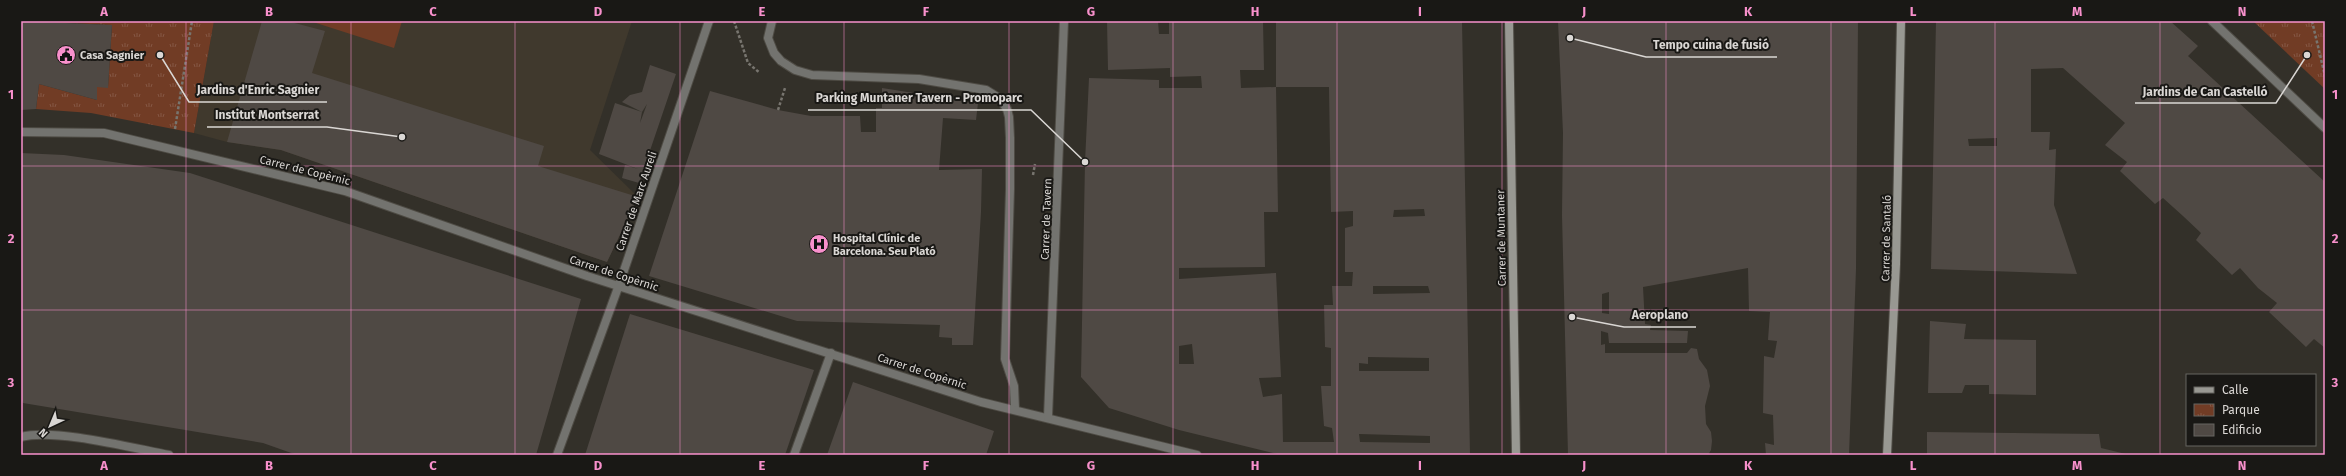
<svg xmlns="http://www.w3.org/2000/svg" width="2346" height="476" font-family="'Fira Sans',sans-serif">
  <style>
    .built { fill: #40392d }
    .green { fill: #713c25 }
    .park { fill: url(#park-tufts) }
    .building { fill: #4f4944; fill-rule: evenodd }
    .lines { fill: none; stroke-linecap: round; stroke-linejoin: round }
    .lane-casing { stroke: #4e4b44; stroke-width: 10 }
    .street-casing { stroke: #4e4b44; stroke-width: 10 }
    .secondary-casing { stroke: #4e4b44; stroke-width: 10 }
    .path { stroke: #78756f; stroke-width: 2.5; stroke-dasharray: 3 2; stroke-linecap: butt }
    .lane { stroke: #73736f; stroke-width: 8 }
    .street { stroke: #73736f; stroke-width: 8 }
    .secondary { stroke: #989892; stroke-width: 8 }
    .grid { fill: none; stroke: #f890cc; stroke-width: 1; stroke-opacity: 0.55 }
    .labels { text-anchor: middle; stroke-width: 4; stroke-linejoin: round; paint-order: stroke }
    .poi-label { font-size: 11px; font-weight: bold; fill: #dad7d4; stroke: #191815; text-anchor: start }
    .street-label { font-size: 11px; fill: #dad7d4; stroke: #191815 }
    .leader { fill: none; stroke: #dad7d4; stroke-width: 1.5 }
    .callout-dot { fill: #dad7d4; stroke: #191815; stroke-width: 1.5 }
    .callout-label { font-size: 12px; text-anchor: middle; font-weight: bold; fill: #dad7d4; stroke: #191815; stroke-width: 4; stroke-linejoin: round; paint-order: stroke }
    .neatline { fill: none; stroke: #f890cc; stroke-width: 1.5 }
    .grid-label { font-size: 13px; text-anchor: middle; font-weight: bold; fill: #f890cc }
  </style>
  <defs>
    <pattern id="park-tufts" width="24" height="20" patternUnits="userSpaceOnUse"><rect width="24" height="20" fill="#713c25"/><path d="M3 7l-1-3M5 7V3M7 7l1-3M15 17l-1-3M17 17v-4M19 17l1-3" fill="none" stroke="#855744"/></pattern>
  </defs>
  <rect width="100%" height="100%" fill="#333029"/>
  <path class="built" d="M214,21H632L590,150L638,197L607,262L281,150L227,142L194,133Z"/>
  <path class="green" d="M310,21H402L394,48Z"/>
  <g class="park">
    <path d="M25,21H214L194,133L91,113L36,109L39,84L97,100V87H108L112,25Z"/>
    <path d="M2253,21H2325V89Z"/>
  </g>
  <g class="building">
    <path d="M21,21L112,25L108,88L97,87V100L39,84L36,109L21,110Z"/>
    <path d="M262,21H287L325,31L312,73L544,146L538,166L638,197L607,262L281,150L227,142Z"/>
    <path d="M1107,21H1158L1159,34H1169V21H1263L1264,70H1240L1241,88L1276,87L1278,212H1264L1265,267L1179,268V279L1276,273L1281,377L1259,378L1263,397L1282,394L1283,442H1334L1332,428L1324,426L1321,386H1331V348L1325,347L1324,305H1333L1332,286H1352L1353,272H1345V228L1353,226V211L1331,212L1329,87H1276V21H1462L1470,455H1281L1179,430L1109,408L1081,377L1085,162L1089,78L1159,80V88H1202L1201,76L1170,77V68L1108,70ZM1424,209L1425,216L1393,217L1394,210ZM1373,286H1428L1430,293L1373,294ZM1192,344L1194,364H1179V346ZM1368,357L1429,358V371H1359V363L1368,364ZM1359,434L1430,436V443L1360,442Z"/>
    <path d="M1558,21H1858L1856,269L1849,455H1766L1765,443L1774,445L1773,415L1763,413L1764,356L1774,358L1777,341L1768,340L1770,312L1749,311L1748,268L1643,287L1645,324L1651,325L1650,330L1688,331L1687,343H1609L1608,333L1601,331V345L1605,344V353H1687L1691,348L1697,349L1699,359L1707,370L1710,386L1705,406L1706,424L1711,432L1712,441L1711,450L1708,455H1568L1562,215L1563,133ZM1609,292V314L1602,313V294Z"/>
    <path d="M1936,21H2170L2198,46L2188,56L2325,182V348L2314,339L2306,347L2269,312L2277,303L2258,288L2240,268L2232,275L2196,240L2201,233L2183,216L2163,198L2155,204L2120,171L2127,162L2105,145L2125,123L2063,68L2031,69V132H2050L2049,150L2056,149L2054,205L2077,274L1931,269ZM1997,138V146H1969L1968,139Z"/>
    <path d="M650,65L676,74L639,183L622,178L625,165L638,169L599,154L615,103L642,112L640,123L647,104L642,112L622,102L630,95L642,92Z"/>
    <path d="M882,88L978,103L976,120L943,118L939,170L982,169L981,212L973,345H952V338L939,337L940,325L797,321L649,276L710,91L778,110L811,116H860L861,132H876V108H882Z"/>
    <path d="M21,153L64,155L190,173L581,299L536,455H297L263,443L23,403L21,399Z"/>
    <path d="M630,314L814,370L785,455H585Z"/>
    <path d="M1930,321L1966,324L1964,339L2036,340V395L1989,394V385H1965L1962,393H1928Z"/>
    <path d="M853,382L994,431L986,455H827Z"/>
    <path d="M1927,432L2099,434L2101,448L2130,455H1927Z"/>
  </g>
  <g class="lines">
    <g class="lane-casing">
      <path id="lane" d="M772,21L768,38L774,53L781,61L795,70L812,75L919,79L986,90L999,98L1007,109L1009,117L1010,138V189L1005,359L1014,386L1015,409"/>
    </g>
    <g class="street-casing">
      <g id="street">
        <path d="M2212,21L2325,128"/>
        <path d="M21,132L104,133L345,191L587,276L981,402L1197,455"/>
        <path d="M1048,417L1064,21"/>
        <path d="M21,437C55,428 132,448 169,455"/>
        <path d="M557,455L619,285L709,21"/>
        <path d="M794,455L831,353"/>
      </g>
    </g>
    <g class="secondary-casing">
      <g id="secondary">
        <path d="M1509,21L1516,455"/>
        <path d="M1887,455L1896,264L1901,21"/>
      </g>
    </g>
    <g class="path">
      <path d="M734,21L748,63L760,73"/>
      <path d="M2312,21L2325,76"/>
      <path d="M778,110L785,88"/>
      <path d="M175,129L192,21"/>
      <path d="M1033,175L1035,164"/>
    </g>
    <use href="#lane" class="lane"/>
    <use href="#street" class="street"/>
    <use href="#secondary" class="secondary"/>
  </g>
  <path class="grid" d="M186,21V455M351,21V455M515,21V455M680,21V455M844,21V455M1009,21V455M1173,21V455M1337,21V455M1502,21V455M1666,21V455M1831,21V455M1995,21V455M2160,21V455M21,166H2325M21,310H2325"/>
  <defs>
    <g id="civic-disc" transform="scale(1)"><circle r="9.5" fill="#f890cc" stroke="#191815"/><path d="M-.6-6.5H3V-4.5H.6V-3L4-1V1h2V6H-6V1h2V-1L-.6-3ZM-1.2 2.5V6h2.4V2.5Z" fill="#111"/></g>
    <g id="hospital-disc" transform="scale(1)"><circle r="9.5" fill="#f890cc" stroke="#191815"/><path d="M-5-5h3v3.5h4V-5h3V5h-3V1.5h-4V5h-3Z" fill="#111"/></g>
  </defs>
  <g fill-rule="evenodd">
    <use href="#civic-disc" x="66" y="55"/>
    <use href="#hospital-disc" x="819" y="244"/>
  </g>
  <g class="labels">
    <g class="poi-label">
      <text x="80" y="59">Casa Sagnier</text>
      <text x="833" y="242">Hospital Clínic de<tspan x="833" dy="13">Barcelona. Seu Plató</tspan></text>
    </g>
    <g class="street-label">
      <text transform="translate(305 170) rotate(14)" y="4">Carrer de Copèrnic</text>
      <text transform="translate(636 201) rotate(-71)" y="4">Carrer de Marc Aureli</text>
      <text transform="translate(1046 219) rotate(-88)" y="4">Carrer de Tavern</text>
      <text transform="translate(1501 238) rotate(-91)" y="4">Carrer de Muntaner</text>
      <text transform="translate(1886 238) rotate(-89)" y="4">Carrer de Santaló</text>
      <text transform="translate(614 273) rotate(18)" y="4">Carrer de Copèrnic</text>
      <text transform="translate(922 371) rotate(18)" y="4">Carrer de Copèrnic</text>
    </g>
  </g>
  <path class="leader" d="M1570 38L1646 57H1777M160 55L189 102H327M2307 55L2276 103H2135M1085 162L1031 110H808M402 137L327 127H207M1572 317L1624 327H1696"/>
  <g class="callout-dot">
    <circle cx="1570" cy="38" r="4"/>
    <circle cx="160" cy="55" r="4"/>
    <circle cx="2307" cy="55" r="4"/>
    <circle cx="1085" cy="162" r="4"/>
    <circle cx="402" cy="137" r="4"/>
    <circle cx="1572" cy="317" r="4"/>
  </g>
  <g class="callout-label">
    <text x="1711" y="49">Tempo cuina de fusió</text>
    <text x="258" y="94">Jardins d'Enric Sagnier</text>
    <text x="2205" y="96">Jardins de Can Castelló</text>
    <text x="919" y="102">Parking Muntaner Tavern - Promoparc</text>
    <text x="267" y="119">Institut Montserrat</text>
    <text x="1660" y="319">Aeroplano</text>
  </g>
  <rect width="2346" height="476" fill="none" stroke="#191815" stroke-width="44"/>
  <rect x="2186" y="374" width="130" height="72" fill="#191815" stroke="#666461"/>
  <rect x="2194" y="387" width="20" height="6" fill="#989892" stroke="#666461"/>
  <text x="2222" y="394" font-size="12" fill="#dad7d4">Calle</text>
  <rect x="2194" y="404" width="20" height="12" fill="url(#park-tufts)" stroke="#666461"/>
  <text x="2222" y="414" font-size="12" fill="#dad7d4">Parque</text>
  <rect x="2194" y="424" width="20" height="12" fill="#4f4944" stroke="#666461"/>
  <text x="2222" y="434" font-size="12" fill="#dad7d4">Edificio</text>
  <g transform="translate(50 426) rotate(224)" stroke="#191815" stroke-width="3" paint-order="stroke">
  <path d="M0-3L7 15L0 10L-7 15Z" fill="#dad7d4"/>
  <text y="-6" font-size="11" font-weight="bold" text-anchor="middle" fill="#dad7d4">N</text>
  </g>
  <rect x="22" y="22" width="2302" height="432" class="neatline"/>
  <g class="grid-label">
    <text x="104" y="16">A</text>
    <text x="269" y="16">B</text>
    <text x="433" y="16">C</text>
    <text x="598" y="16">D</text>
    <text x="762" y="16">E</text>
    <text x="926" y="16">F</text>
    <text x="1091" y="16">G</text>
    <text x="1255" y="16">H</text>
    <text x="1420" y="16">I</text>
    <text x="1584" y="16">J</text>
    <text x="1748" y="16">K</text>
    <text x="1913" y="16">L</text>
    <text x="2077" y="16">M</text>
    <text x="2242" y="16">N</text>
    <text x="11" y="99">1</text>
    <text x="2335" y="99">1</text>
    <text x="11" y="243">2</text>
    <text x="2335" y="243">2</text>
    <text x="11" y="387">3</text>
    <text x="2335" y="387">3</text>
    <text x="104" y="470">A</text>
    <text x="269" y="470">B</text>
    <text x="433" y="470">C</text>
    <text x="598" y="470">D</text>
    <text x="762" y="470">E</text>
    <text x="926" y="470">F</text>
    <text x="1091" y="470">G</text>
    <text x="1255" y="470">H</text>
    <text x="1420" y="470">I</text>
    <text x="1584" y="470">J</text>
    <text x="1748" y="470">K</text>
    <text x="1913" y="470">L</text>
    <text x="2077" y="470">M</text>
    <text x="2242" y="470">N</text>
  </g>
</svg>
